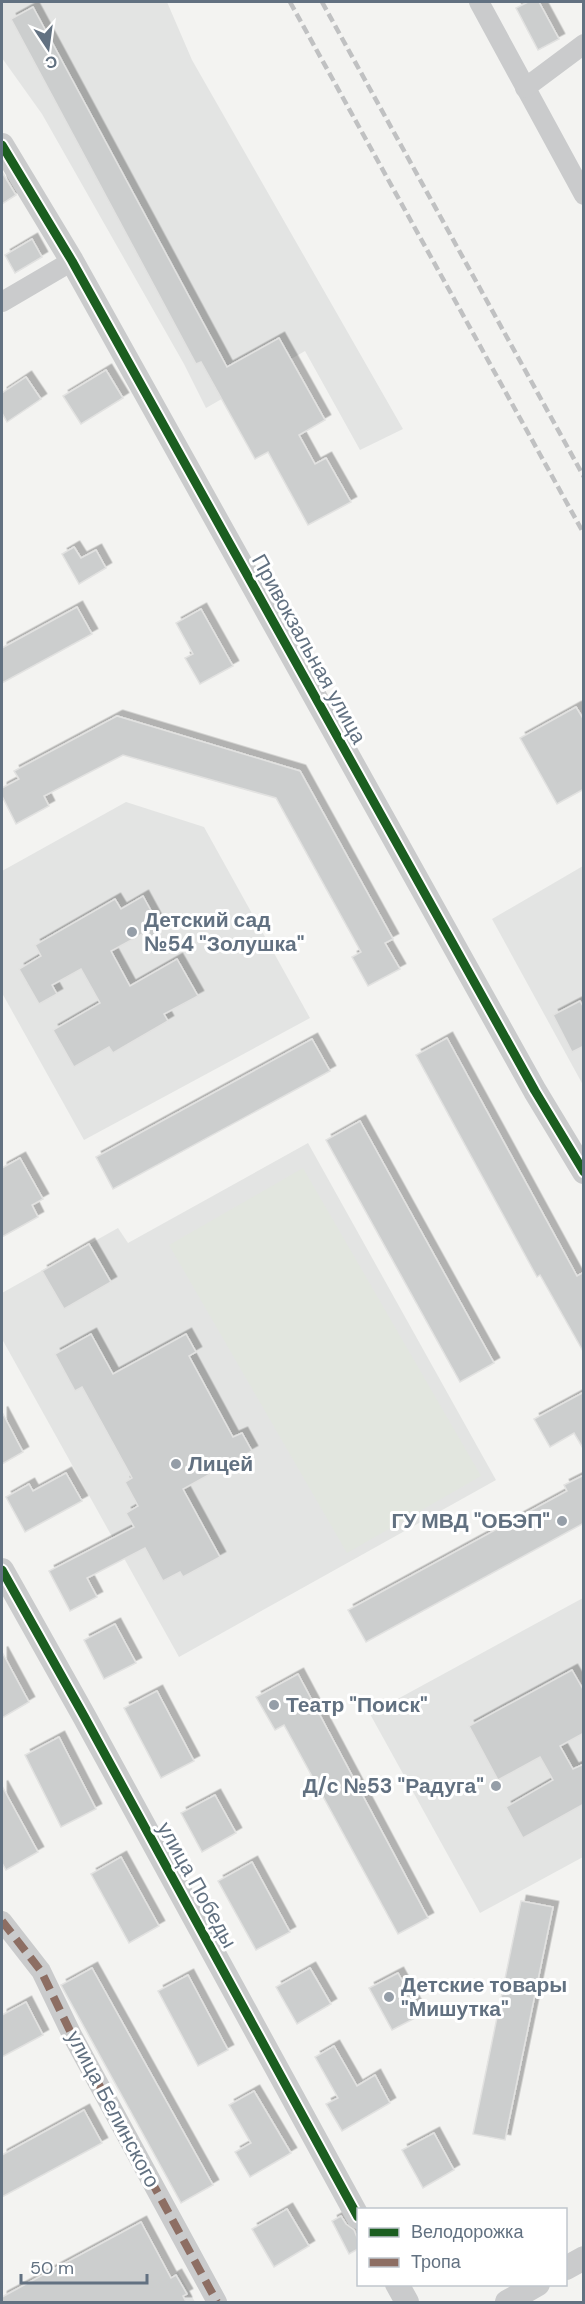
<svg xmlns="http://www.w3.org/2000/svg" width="585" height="2304" font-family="'DM Sans',sans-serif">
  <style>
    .built { fill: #e3e4e3 }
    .green { fill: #e2e6df }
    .building { fill: #cccece; stroke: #e2e2e1; stroke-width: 1.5; filter: url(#shadow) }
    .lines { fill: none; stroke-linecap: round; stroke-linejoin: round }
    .minor { stroke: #cacbcc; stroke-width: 20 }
    .tertiary { stroke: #cacbcc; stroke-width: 24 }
    .rail { stroke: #c0c1c2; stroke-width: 4.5; stroke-dasharray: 9 4.5; stroke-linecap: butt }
    .quiet { stroke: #8d6e63; stroke-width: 8; stroke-dasharray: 15 8; stroke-linecap: butt }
    .cycleway-casing { stroke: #fff; stroke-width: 13 }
    .cycleway { stroke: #1b5e20; stroke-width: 9 }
    .poi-dot { fill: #959ea8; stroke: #fff; stroke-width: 2 }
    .labels { text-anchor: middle; stroke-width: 6; stroke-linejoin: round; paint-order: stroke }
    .street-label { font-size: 21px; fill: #627181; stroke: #fff }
    .poi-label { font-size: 21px; font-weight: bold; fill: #627181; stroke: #fff; text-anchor: start }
  </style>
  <defs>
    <filter id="shadow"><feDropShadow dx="5.5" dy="-5.5" stdDeviation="0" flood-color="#0004"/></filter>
  </defs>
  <rect width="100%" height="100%" fill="#f3f3f1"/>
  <g class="built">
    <path d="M2,2H167L192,60L403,429L360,450L305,351L206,408L184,364L42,114L2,58Z"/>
    <path d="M126,802L204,827L310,1018L84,1140L2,993V871Z"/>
    <path d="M583,866V1085L492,919Z"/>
    <path d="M308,1143L496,1480L179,1657L2,1339V1293L118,1228L128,1243Z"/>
    <path d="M583,1598V1857L480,1913L370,1714Z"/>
    <path d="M178,2272L195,2302H125Z"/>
  </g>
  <path class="green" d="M303,1168L481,1476L347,1553L169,1245Z"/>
  <g class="building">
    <path d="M528,2H539L559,39L538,50L516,8Z"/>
    <path d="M33,7L227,367L279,338L325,420L299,435L315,464L326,458L351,502L308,525L268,452L255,459L201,362L196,364L11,19Z"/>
    <path d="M2,172L16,195L2,204Z"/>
    <path d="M32,239L42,257L15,273L5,255Z"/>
    <path d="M106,370L123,398L81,424L63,396Z"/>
    <path d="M26,377L41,399L7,422L2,413V393Z"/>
    <path d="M74,547L81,558L96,550L106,568L79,584L62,554Z"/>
    <path d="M77,607L92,634L2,683V648Z"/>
    <path d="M201,609L233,666L200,684L185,658L193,654L176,623Z"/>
    <path d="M576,707L584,720V789L557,804L520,738Z"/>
    <path d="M117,716L300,771L393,939L385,943L400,969L368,986L352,957L361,952L276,798L123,755L44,796L49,806L16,824L2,796V788L19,779L14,771Z"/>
    <path d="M143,896L162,931L147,939L144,933L111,951L130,986L177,959L198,996L164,1014L168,1021L130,1043L113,1053L109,1047L74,1067L53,1030L100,1003L81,969L52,985L57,994L39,1004L19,969L41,956L35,945L115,899L121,909Z"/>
    <path d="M580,1001L584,1008V1046L572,1052L553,1015Z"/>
    <path d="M447,1038L577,1276L584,1272V1353L540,1275L537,1277L416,1055Z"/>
    <path d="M312,1039L330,1071L113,1189L96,1157Z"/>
    <path d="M360,1121L494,1363L460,1382L326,1140Z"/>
    <path d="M20,1158L43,1199L32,1205L38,1217L2,1237V1168Z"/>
    <path d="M89,1244L111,1282L64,1309L42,1271Z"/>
    <path d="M91,1334L113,1374L186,1334L196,1352L189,1356L233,1437L242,1433L252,1451L183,1489L220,1557L183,1577L180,1572L163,1581L145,1548L87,1578L97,1597L70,1611L49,1571L134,1527L126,1513L138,1506L125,1482L132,1478L82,1387L75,1391L55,1354Z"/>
    <path d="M584,1392V1450L574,1433L550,1447L534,1419Z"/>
    <path d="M2,1412L23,1452L2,1464Z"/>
    <path d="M66,1473L82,1501L25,1532L6,1497L29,1484L33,1491Z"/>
    <path d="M584,1475V1523L366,1642L348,1610L567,1491L564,1485Z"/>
    <path d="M115,1624L136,1663L104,1679L84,1640Z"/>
    <path d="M2,1652L29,1702L2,1718Z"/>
    <path d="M572,1670L584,1691V1733L560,1746L573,1769L584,1764V1804L523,1838L506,1807L553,1780L540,1757L498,1780L469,1726Z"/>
    <path d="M298,1674L428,1918L398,1934L284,1725L275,1730L256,1697Z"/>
    <path d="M157,1691L194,1761L161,1778L124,1708Z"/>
    <path d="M59,1737L96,1809L61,1827L25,1755Z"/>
    <path d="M2,1786L38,1852L6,1870L2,1863Z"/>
    <path d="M215,1795L236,1833L202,1852L181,1813Z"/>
    <path d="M121,1857L159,1926L129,1943L91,1874Z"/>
    <path d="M252,1862L290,1932L256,1950L218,1881Z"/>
    <path d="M521,1901L553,1907L505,2140L473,2134Z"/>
    <path d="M92,1968L213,2185L181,2203L61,1985Z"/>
    <path d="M310,1968L331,2004L297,2024L276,1987Z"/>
    <path d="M398,1973L421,2015L392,2030L369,1988Z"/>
    <path d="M188,1975L228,2050L198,2066L158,1991Z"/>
    <path d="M26,2002L43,2035L2,2057V2015Z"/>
    <path d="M334,2046L357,2086L375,2075L390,2103L342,2131L326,2104L338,2098L315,2057Z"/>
    <path d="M254,2091L291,2153L250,2177L235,2152L251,2143L229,2105Z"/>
    <path d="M84,2110L102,2143L2,2197V2155Z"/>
    <path d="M434,2133L454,2170L423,2188L402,2150Z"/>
    <path d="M287,2209L309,2246L274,2267L252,2229Z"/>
    <path d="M341,2216L346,2224L354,2230L358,2240V2249L349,2254L332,2221Z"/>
    <path d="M141,2222L171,2278L176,2275L187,2294L183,2296L186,2302H2V2297Z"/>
  </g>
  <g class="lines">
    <g class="minor">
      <path d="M479,2L584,195"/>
      <path d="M525,88L584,44"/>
      <path d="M2,302L72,261"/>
      <path d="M2,1921L41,1971L72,2035L217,2302"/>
    </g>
    <g class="tertiary">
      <path d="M2,145L72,261L535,1091L584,1172"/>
      <path d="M2,1570L84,1716L358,2217"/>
      <path d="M566,2268L584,2258"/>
      <path d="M397,2284L407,2302"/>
      <path d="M507,2302L538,2284"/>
    </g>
    <g class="rail">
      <path d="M290,2L584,534"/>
      <path d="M322,2L584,477"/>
    </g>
    <path class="quiet" d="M2,1921L41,1971L72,2035L217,2302"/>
    <g class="cycleway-casing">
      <g id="cycleway">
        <path d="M2,145L72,261L535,1091L584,1172"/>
        <path d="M2,1570L84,1716L358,2217"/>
      </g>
    </g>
    <use href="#cycleway" class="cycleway"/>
  </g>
  <g class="poi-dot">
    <circle cx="132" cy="932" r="6"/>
    <circle cx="176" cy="1464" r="6"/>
    <circle cx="562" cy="1521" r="6"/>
    <circle cx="274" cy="1705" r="6"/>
    <circle cx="496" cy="1786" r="6"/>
    <circle cx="389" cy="1997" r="6"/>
  </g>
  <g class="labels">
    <g class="street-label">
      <text transform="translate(309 649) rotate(61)" y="7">Привокзальная улица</text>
      <text transform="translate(197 1885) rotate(61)" y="7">улица Победы</text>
      <text transform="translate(113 2109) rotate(62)" y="7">улица Белинского</text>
    </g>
    <g class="poi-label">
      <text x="144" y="927">Детский сад<tspan x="144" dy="24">№54 "Золушка"</tspan></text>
      <text x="188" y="1471">Лицей</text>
      <text x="550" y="1528" text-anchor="end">ГУ МВД "ОБЭП"</text>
      <text x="286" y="1712">Театр "Поиск"</text>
      <text x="484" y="1793" text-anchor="end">Д/с №53 "Радуга"</text>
      <text x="401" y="1992">Детские товары<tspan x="401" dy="24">"Мишутка"</tspan></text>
    </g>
  </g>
  <rect width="585" height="2304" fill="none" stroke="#627181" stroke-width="6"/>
  <rect x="357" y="2208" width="210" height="78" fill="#ffffff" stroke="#c0c6cd" stroke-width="1.5"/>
  <rect x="369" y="2228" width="30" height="9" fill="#1b5e20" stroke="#c0c6cd" stroke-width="1.5"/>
  <text x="411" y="2238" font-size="18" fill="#627181">Велодорожка</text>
  <rect x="369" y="2258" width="30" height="9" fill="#8d6e63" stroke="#c0c6cd" stroke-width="1.5"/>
  <text x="411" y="2268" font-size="18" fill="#627181">Тропа</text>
  <g transform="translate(48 48) rotate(167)" stroke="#ffffff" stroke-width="4.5" paint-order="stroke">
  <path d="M0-4.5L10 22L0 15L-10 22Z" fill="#627181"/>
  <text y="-9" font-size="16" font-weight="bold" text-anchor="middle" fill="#627181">С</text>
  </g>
  <path d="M21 2274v9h126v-9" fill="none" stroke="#627181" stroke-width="3"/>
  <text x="30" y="2274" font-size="18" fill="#627181" stroke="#ffffff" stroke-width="4.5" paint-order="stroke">50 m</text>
</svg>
